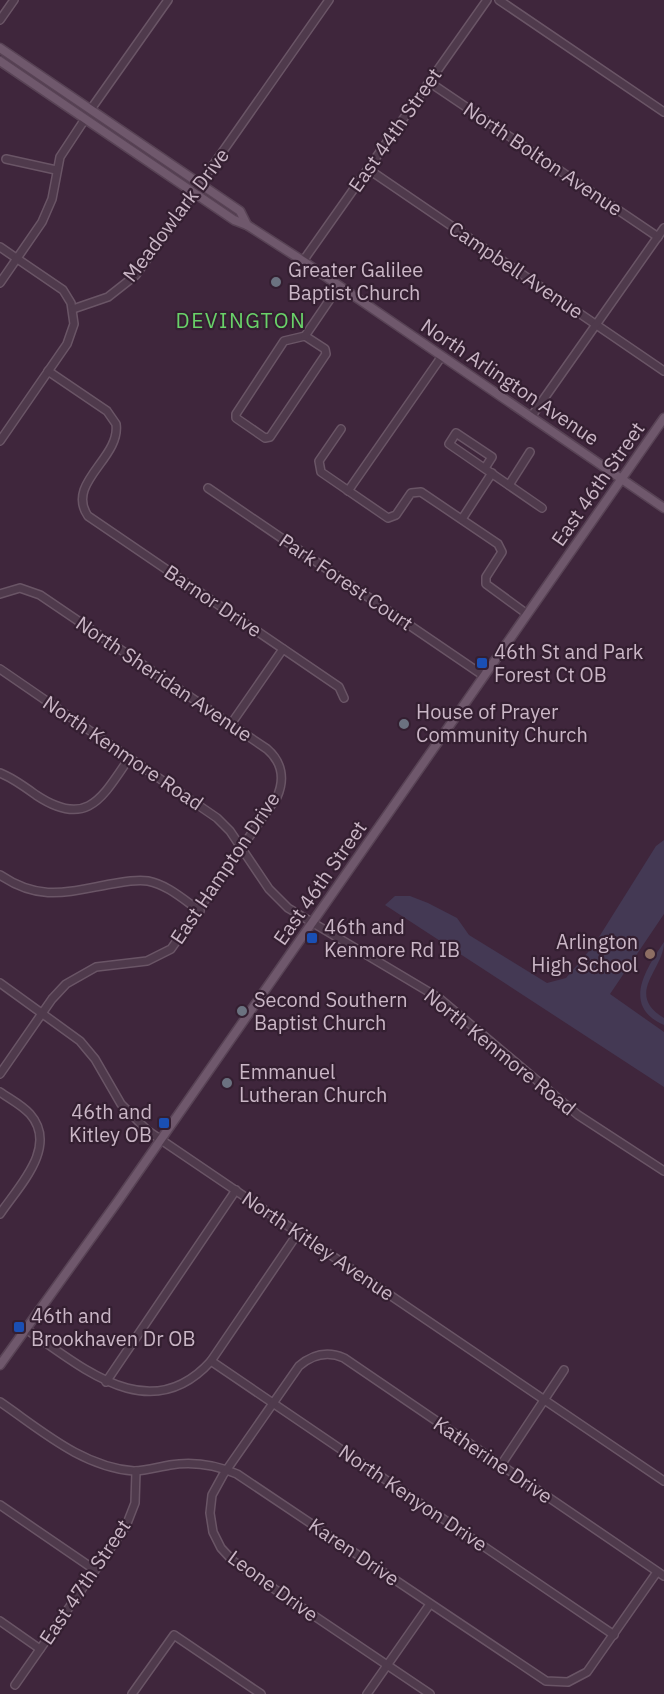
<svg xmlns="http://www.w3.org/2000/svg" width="664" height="1694" font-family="'IBM Plex Sans',sans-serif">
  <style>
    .green { fill: #443954 }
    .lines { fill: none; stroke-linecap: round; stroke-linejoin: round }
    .minor-casing { stroke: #6a5566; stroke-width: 10 }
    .major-casing { stroke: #584355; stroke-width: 11 }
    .minor { stroke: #4f3a4c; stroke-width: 7 }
    .major { stroke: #6f586c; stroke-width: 8 }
    .worship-dot { fill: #6b7280; stroke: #341f31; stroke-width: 2 }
    .transit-dot { fill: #1a4fb4; stroke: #341f31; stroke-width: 2 }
    .education-dot { fill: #8d6e63; stroke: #341f31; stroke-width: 2 }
    .labels { text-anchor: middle; stroke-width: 4.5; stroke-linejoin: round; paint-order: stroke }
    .street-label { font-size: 20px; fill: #cab6c6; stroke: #341f31 }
    .poi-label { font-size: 20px; fill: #cab6c6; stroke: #341f31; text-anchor: start }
    .neighbourhood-label { font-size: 21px; letter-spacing: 1.5px; fill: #69d269; stroke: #341f31 }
  </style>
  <rect width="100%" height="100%" fill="#3f263c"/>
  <g class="green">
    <path d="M664,840V914L610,994L664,1032V1087L385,905L395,896H410L428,903L457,918L469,935L547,983L566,978L594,945L656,846Z"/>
    <path d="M664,942C664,970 624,994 664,1018V1025C621,1006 646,969 664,942Z"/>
  </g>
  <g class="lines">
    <g class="minor-casing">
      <g id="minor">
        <path d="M499,0L664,112"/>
        <path d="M0,20L14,0"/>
        <path d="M429,82L658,237"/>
        <path d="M91,109L168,0"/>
        <path d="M6,159L56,170"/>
        <path d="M368,169L664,371"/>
        <path d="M0,247L63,290L71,303L74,324L67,344L0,441"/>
        <path d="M303,261L487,0"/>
        <path d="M0,283L42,222L52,199L60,157L85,119"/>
        <path d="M73,309L108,297L136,275L329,0"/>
        <path d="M305,336L325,349L326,354L270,437L265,438L236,418V414L284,341Z"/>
        <path d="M305,336L339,286"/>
        <path d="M48,371L107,411L116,424C121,458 65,483 88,516L339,687L344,698"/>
        <path d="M531,417L664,228"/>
        <path d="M341,429L319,461L321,472L388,518L396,515L411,493L421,492L498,544L502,552L486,577V584L527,614"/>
        <path d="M485,468L492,457L456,433L449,444L542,508"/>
        <path d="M509,485L530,452"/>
        <path d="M208,488L484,676"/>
        <path d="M348,491L442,356"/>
        <path d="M462,519L492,473"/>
        <path d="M0,594L20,588L40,595L267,749C282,762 285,779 277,797L171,949L147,961L96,967L66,984L52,999L0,1074"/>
        <path d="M0,669L217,818L230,831L269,889L288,908L439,998L578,1115L664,1171"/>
        <path d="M231,724L283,649"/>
        <path d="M0,773C13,778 25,787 36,795C87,829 102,798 130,757"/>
        <path d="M0,875C40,902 67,892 111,884C124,882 135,879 148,881C168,885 184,900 200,911"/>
        <path d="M0,983L80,1041L95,1059L121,1104L148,1131L664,1481"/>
        <path d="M0,1092C10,1099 22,1105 30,1114C59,1147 18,1187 0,1214"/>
        <path d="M26,1329C82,1367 150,1429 211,1361L298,1233"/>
        <path d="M211,1361L614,1635"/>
        <path d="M106,1382L236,1190"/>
        <path d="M0,1402C41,1430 82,1467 134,1471C146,1471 158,1467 170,1465C194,1461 216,1465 237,1474L546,1681L568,1682L587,1672L657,1572"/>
        <path d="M501,1465L564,1370"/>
        <path d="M0,1505L95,1570"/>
        <path d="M0,1621L40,1649"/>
        <path d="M15,1685L126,1526L135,1503L136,1471"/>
        <path d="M132,1694L174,1635L261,1694"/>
        <path d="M367,1694L430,1604"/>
        <path d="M430,1694L233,1561L221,1548L213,1532L210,1513L212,1495L223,1475L299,1366C313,1354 328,1351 344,1358L664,1576"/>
      </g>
    </g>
    <g class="major-casing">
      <g id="major">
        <path d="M0,48L240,211L247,225"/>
        <path d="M0,61L234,220L247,225L303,261L664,508"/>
        <path d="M0,1365L118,1201L664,418"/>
      </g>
    </g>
    <use href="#minor" class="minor"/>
    <use href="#major" class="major"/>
  </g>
  <g class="worship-dot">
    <circle cx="276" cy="282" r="6"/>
    <circle cx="404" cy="724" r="6"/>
    <circle cx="242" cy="1011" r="6"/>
    <circle cx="227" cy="1083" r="6"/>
  </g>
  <g class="transit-dot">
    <rect x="476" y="657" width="12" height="12" rx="3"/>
    <rect x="306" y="932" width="12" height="12" rx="3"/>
    <rect x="158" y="1117" width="12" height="12" rx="3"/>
    <rect x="13" y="1321" width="12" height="12" rx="3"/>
  </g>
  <circle class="education-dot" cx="650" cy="954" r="6"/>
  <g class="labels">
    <g class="street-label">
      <text transform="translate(395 130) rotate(-55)" y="7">East 44th Street</text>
      <text transform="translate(543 159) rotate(34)" y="7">North Bolton Avenue</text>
      <text transform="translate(176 215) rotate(-53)" y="7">Meadowlark Drive</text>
      <text transform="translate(516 270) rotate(34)" y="7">Campbell Avenue</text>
      <text transform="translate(510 382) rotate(34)" y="7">North Arlington Avenue</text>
      <text transform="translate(598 484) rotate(-55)" y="7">East 46th Street</text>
      <text transform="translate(346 582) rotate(34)" y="7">Park Forest Court</text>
      <text transform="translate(213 601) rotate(34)" y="7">Barnor Drive</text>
      <text transform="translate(164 679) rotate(34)" y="7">North Sheridan Avenue</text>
      <text transform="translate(123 753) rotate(34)" y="7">North Kenmore Road</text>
      <text transform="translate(225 868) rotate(-56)" y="7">East Hampton Drive</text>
      <text transform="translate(320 883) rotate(-55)" y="7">East 46th Street</text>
      <text transform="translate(500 1052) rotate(39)" y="7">North Kenmore Road</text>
      <text transform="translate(318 1246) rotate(34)" y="7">North Kitley Avenue</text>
      <text transform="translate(493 1460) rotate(34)" y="7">Katherine Drive</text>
      <text transform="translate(413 1498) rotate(34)" y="7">North Kenyon Drive</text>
      <text transform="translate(354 1552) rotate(34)" y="7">Karen Drive</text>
      <text transform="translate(85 1582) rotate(-56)" y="7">East 47th Street</text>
      <text transform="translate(273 1586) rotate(36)" y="7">Leone Drive</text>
    </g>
    <g class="poi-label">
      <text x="288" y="277">Greater Galilee<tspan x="288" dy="23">Baptist Church</tspan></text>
      <text x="494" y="659">46th St and Park<tspan x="494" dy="23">Forest Ct OB</tspan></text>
      <text x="416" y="719">House of Prayer<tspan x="416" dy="23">Community Church</tspan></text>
      <text x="324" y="934">46th and<tspan x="324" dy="23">Kenmore Rd IB</tspan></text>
      <text x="638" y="949" text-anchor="end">Arlington<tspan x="638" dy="23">High School</tspan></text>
      <text x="254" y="1007">Second Southern<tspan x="254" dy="23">Baptist Church</tspan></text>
      <text x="239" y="1079">Emmanuel<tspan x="239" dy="23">Lutheran Church</tspan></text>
      <text x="152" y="1119" text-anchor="end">46th and<tspan x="152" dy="23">Kitley OB</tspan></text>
      <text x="31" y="1323">46th and<tspan x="31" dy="23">Brookhaven Dr OB</tspan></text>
    </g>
    <g class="neighbourhood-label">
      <text x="241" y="328">DEVINGTON</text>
    </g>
  </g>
</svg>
